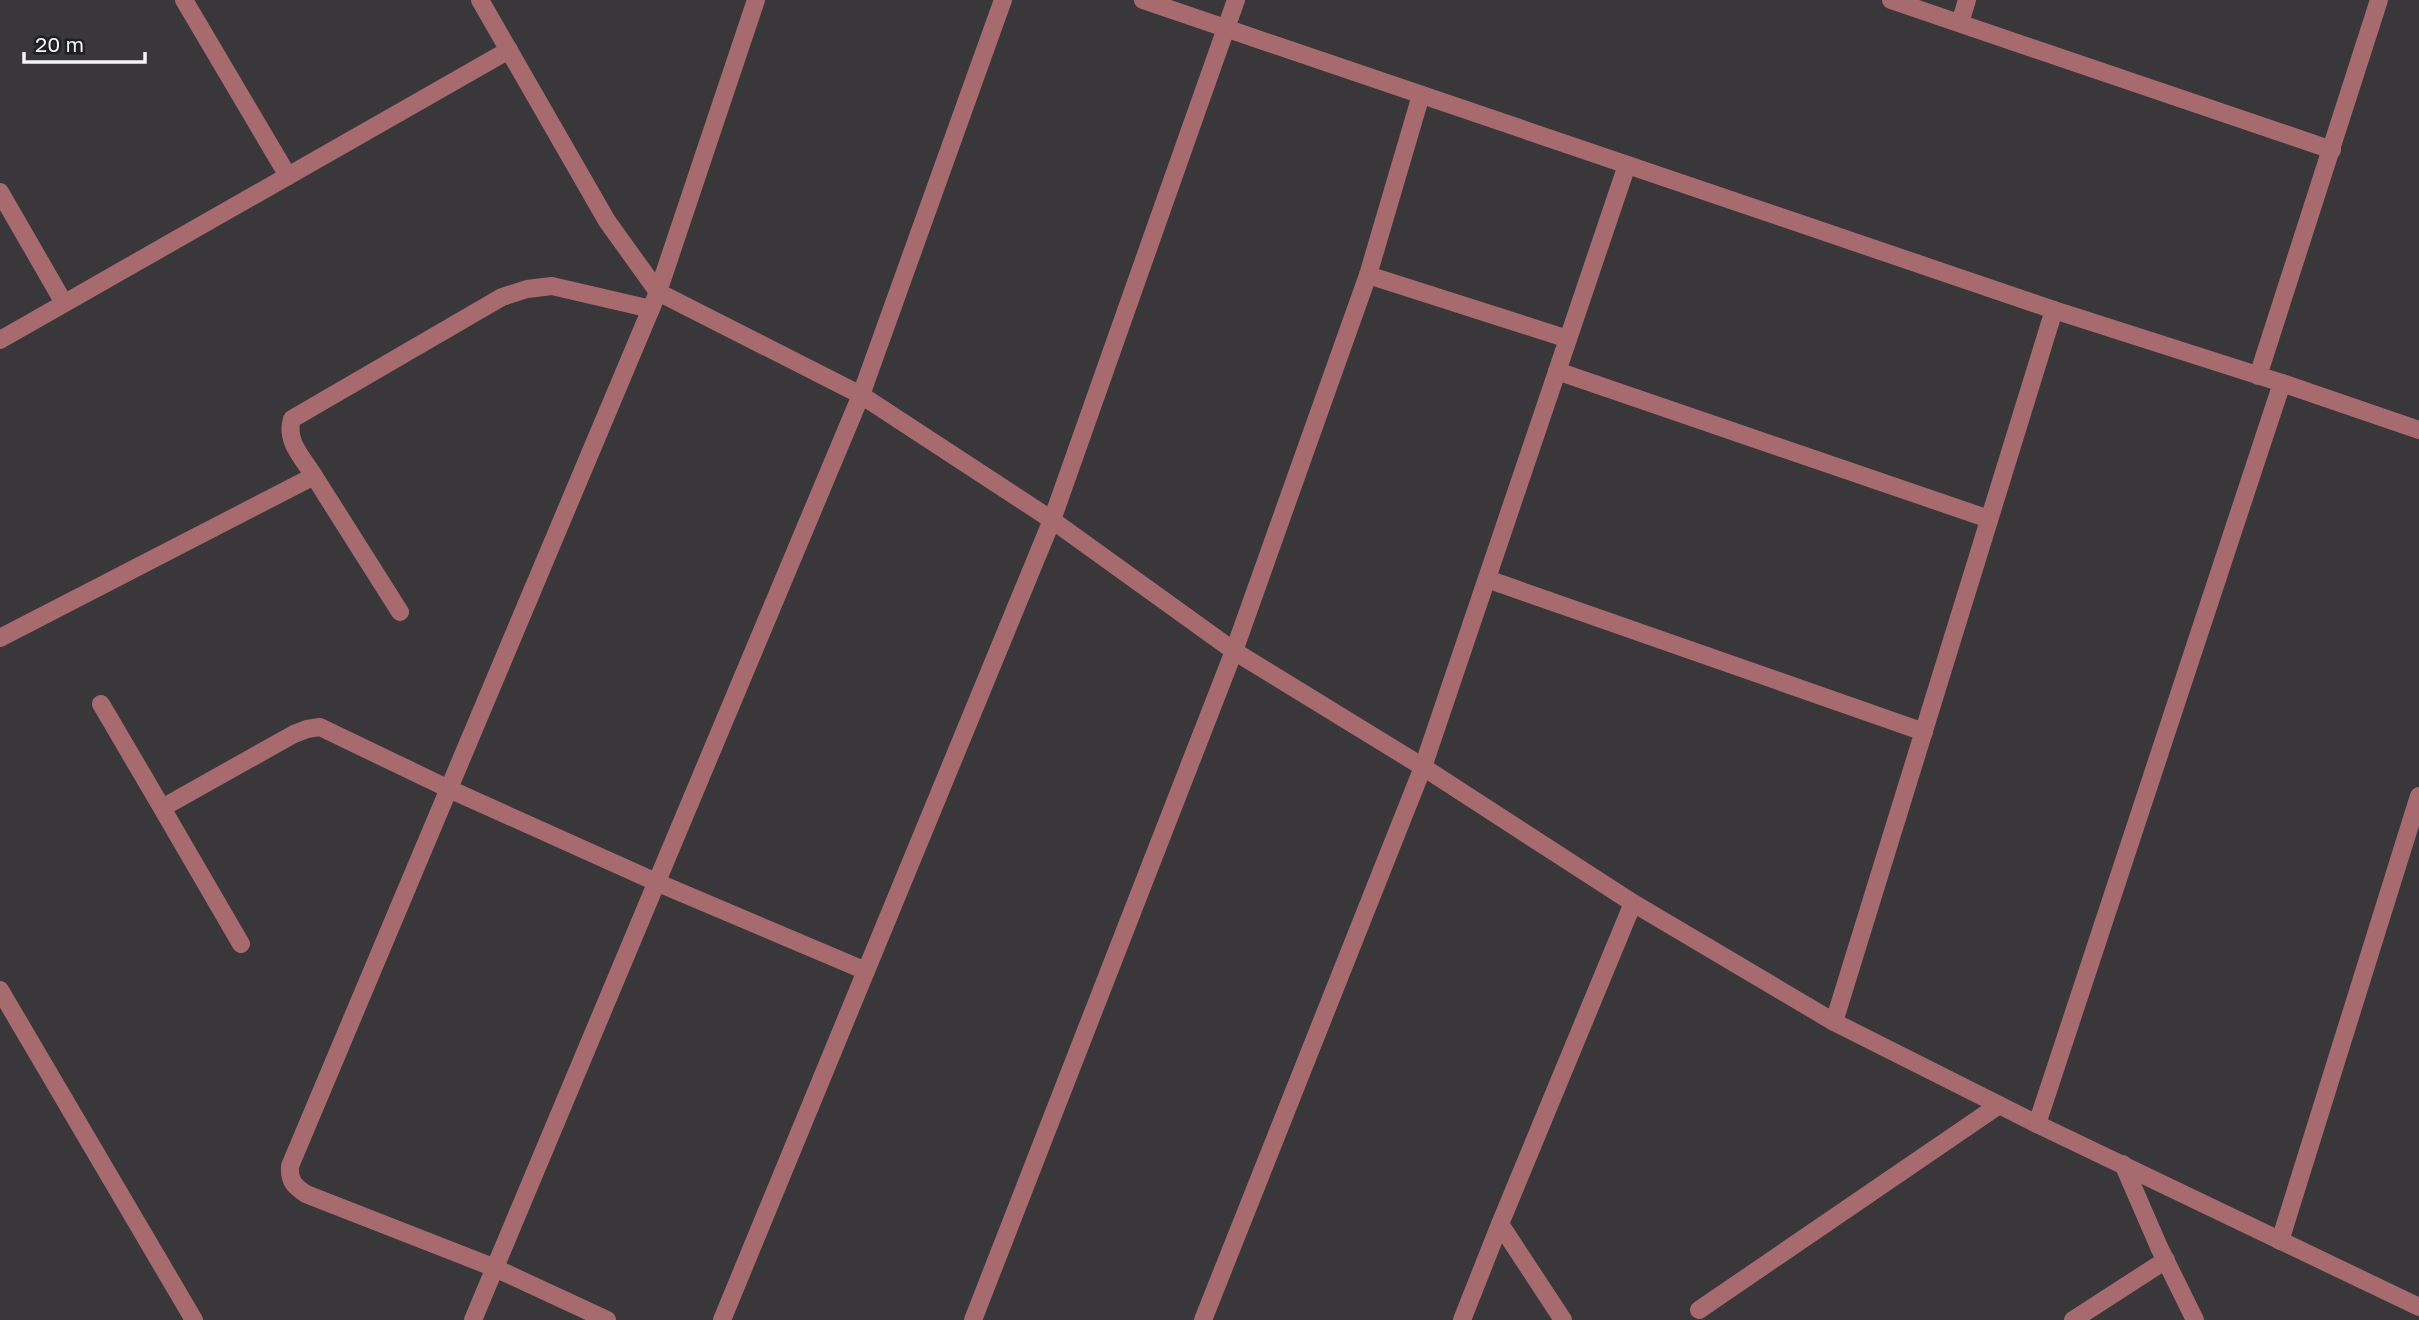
<svg xmlns="http://www.w3.org/2000/svg" width="2419" height="1320" font-family="'Golos Text',sans-serif">
  <style>
    .lines { fill: none; stroke-linecap: round; stroke-linejoin: round }
    .minor { stroke: #a76a6e; stroke-width: 18 }
  </style>
  <rect width="100%" height="100%" fill="#393739"/>
  <g class="lines">
    <g class="minor">
      <path d="M184,0L288,176"/>
      <path d="M480,0L607,221L658,292L861,395L1052,520L1234,651L1423,767L1633,903L1834,1022L2037,1124L2419,1307"/>
      <path d="M1143,0L2054,310L2282,383L2419,430"/>
      <path d="M1891,0L2332,150"/>
      <path d="M1960,23L1967,0"/>
      <path d="M0,192L64,303"/>
      <path d="M1368,275L1568,339"/>
      <path d="M0,340L509,50"/>
      <path d="M1557,371L1989,519"/>
      <path d="M2258,376L2379,0"/>
      <path d="M314,476L400,612"/>
      <path d="M1487,579L1924,732"/>
      <path d="M0,638L314,476C303,458 285,441 292,419L502,297L527,289L552,286L651,309"/>
      <path d="M101,704L162,808"/>
      <path d="M241,944L162,808L294,734L307,729L320,727L449,789L656,882L866,971"/>
      <path d="M0,990L194,1320"/>
      <path d="M1834,1022L2054,310"/>
      <path d="M2037,1124L2282,383"/>
      <path d="M2123,1164L2159,1247L2195,1320"/>
      <path d="M1500,1224L1563,1320"/>
      <path d="M2280,1241L2419,796"/>
      <path d="M1699,1310L1999,1105"/>
      <path d="M473,1320L861,395L1003,0"/>
      <path d="M607,1320L495,1268L306,1194C294,1186 289,1181 290,1166L658,292L756,0"/>
      <path d="M722,1320L1052,520L1236,0"/>
      <path d="M973,1320L1234,651L1368,275L1421,95"/>
      <path d="M1203,1320L1423,767L1627,165"/>
      <path d="M1462,1320L1500,1224L1633,903"/>
      <path d="M2073,1320L2166,1260"/>
    </g>
  </g>
  <path d="M24 52v10h121v-10" fill="none" stroke="#f4f3f5" stroke-width="3.5"/>
  <text x="35" y="52" font-size="21" fill="#f4f3f5" stroke="#1f1f20" stroke-width="5" paint-order="stroke">20 m</text>
</svg>
